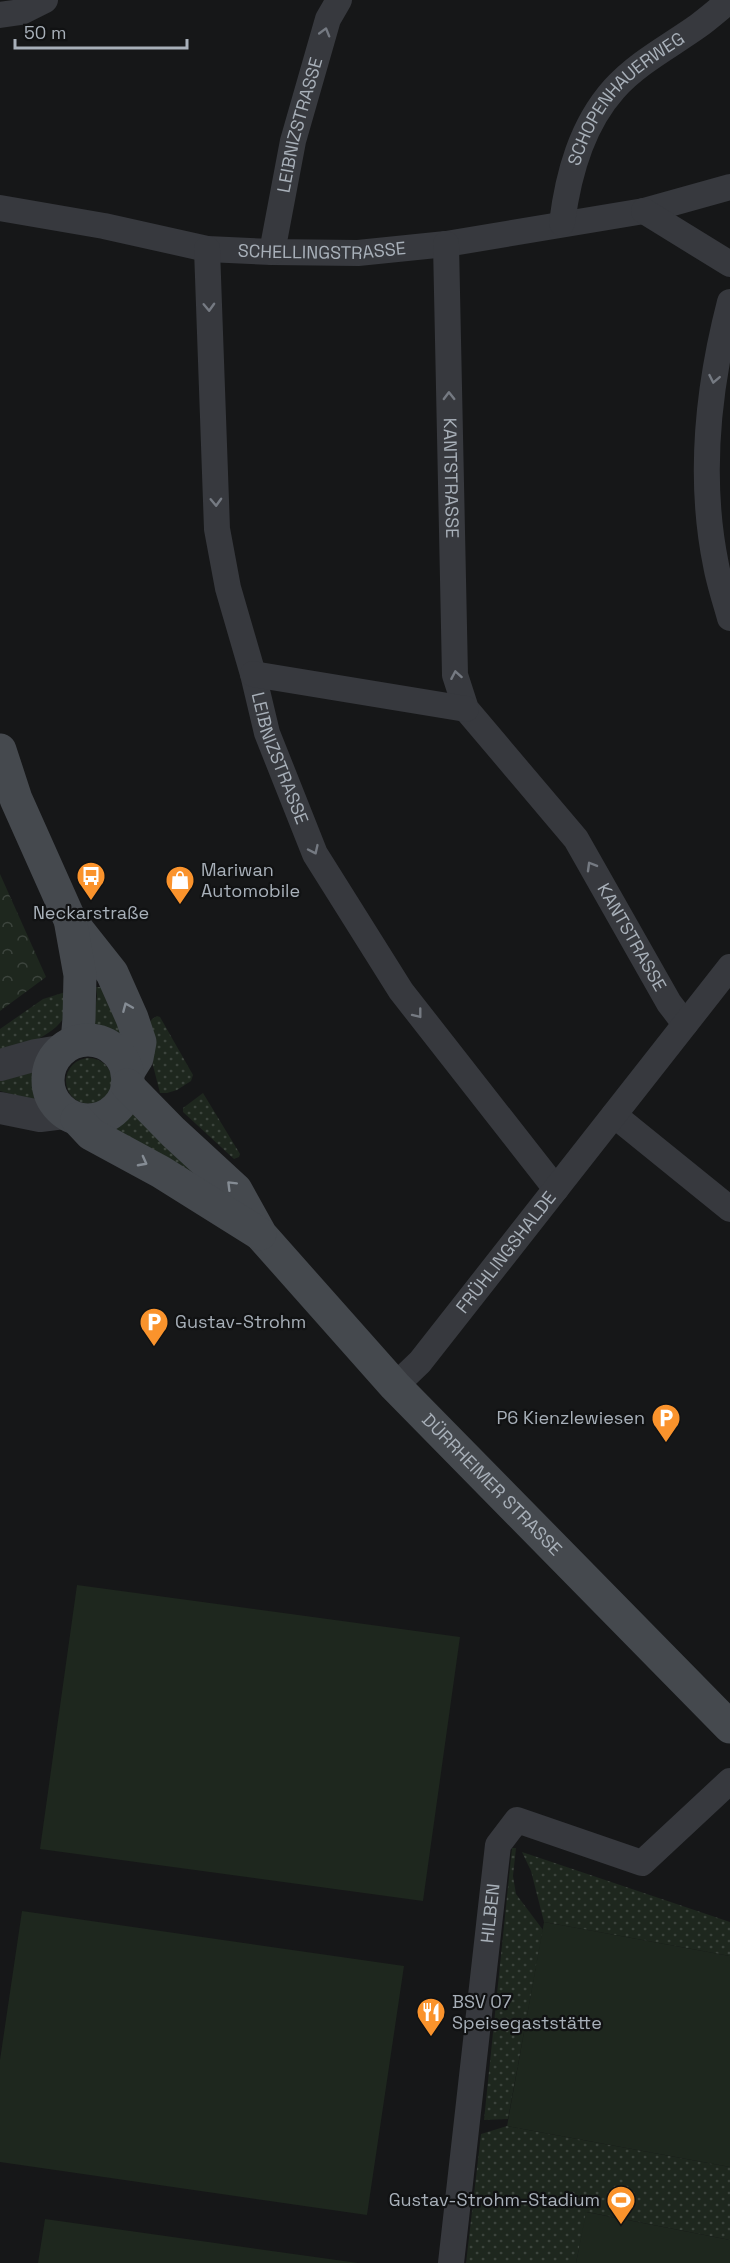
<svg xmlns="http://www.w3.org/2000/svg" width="730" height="2263" font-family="'Space Grotesk',sans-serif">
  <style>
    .grass { fill: url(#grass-dots) }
    .park { fill: url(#park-crowns) }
    .pitch { fill: #1e271e }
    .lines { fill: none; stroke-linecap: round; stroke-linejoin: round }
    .minor { stroke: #37393e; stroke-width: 26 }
    .tertiary { stroke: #37393e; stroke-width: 32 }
    .secondary { stroke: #45494e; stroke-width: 33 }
    .oneway { stroke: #757a82 }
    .oneway2 { stroke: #858c94 }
    .labels { text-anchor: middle; stroke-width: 4.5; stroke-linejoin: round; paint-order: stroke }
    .street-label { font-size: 18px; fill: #a8b0b9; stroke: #111213 }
    .poi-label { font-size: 18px; fill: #a8b0b9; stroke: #111213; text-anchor: start }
  </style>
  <defs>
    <pattern id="grass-dots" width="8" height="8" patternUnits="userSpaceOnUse" patternTransform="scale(1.5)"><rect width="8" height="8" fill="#1e271e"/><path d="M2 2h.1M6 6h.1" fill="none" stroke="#3c443d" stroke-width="1.8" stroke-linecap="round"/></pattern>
    <pattern id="park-crowns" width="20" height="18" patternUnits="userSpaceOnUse" patternTransform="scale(1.5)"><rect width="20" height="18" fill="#1e271e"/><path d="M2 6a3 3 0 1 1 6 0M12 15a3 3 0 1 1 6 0" fill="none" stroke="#3c443d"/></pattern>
  </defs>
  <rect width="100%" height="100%" fill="#161718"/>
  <g class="grass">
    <path d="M96,987H105L129,1040L116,1031L93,1023L97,996Z"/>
    <path d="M75,989C72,997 70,1008 65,1016C53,1037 21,1046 0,1055V1029L43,999Z"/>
    <path d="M157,1016L160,1017L193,1075L191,1081L177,1090L167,1093H160L144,1030L152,1019Z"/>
    <circle cx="89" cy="1081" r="23"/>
    <path d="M40,1064L37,1081L42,1100L30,1099L0,1091V1073Z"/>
    <path d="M203,1093L240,1154L239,1157L234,1159L183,1112V1108Z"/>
    <path d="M134,1108L229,1196L110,1127Z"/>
    <path d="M512,1848H516L513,1876L516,1894L543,1930L508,2119L484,2120Z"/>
    <path d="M522,1852L730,1922V1956L544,1922L531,1871Z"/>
    <path d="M507,2126L730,2167V2240L587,2212L576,2263H466L481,2134Z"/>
  </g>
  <path class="park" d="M0,874L46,977L0,1011Z"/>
  <g class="pitch">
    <path d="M77,1585L460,1637L423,1901L40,1849Z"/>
    <path d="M22,1911L404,1966L367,2215L0,2162V2060Z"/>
    <path d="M544,1922L730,1956V2167L507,2126Z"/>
    <path d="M586,2212L730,2240V2263H576Z"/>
    <path d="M45,2219L358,2263H38Z"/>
  </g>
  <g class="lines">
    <g class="minor">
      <path d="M0,15L21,12L45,0"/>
      <path id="s1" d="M0,208L104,226L207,249L272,252L358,253L446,244L644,211L730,187"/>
      <path d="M644,211L730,264"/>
      <path id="s2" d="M562,223C568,175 581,126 614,89C637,63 670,46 698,26C709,18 719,9 730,0"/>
      <path id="s3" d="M446,244L455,675L466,709L576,839L669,1003L685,1024"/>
      <path id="s4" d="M207,249L217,529L228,588L253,674L267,733L315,854L401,991L556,1189"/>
      <path id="s5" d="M272,252L293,141L328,19L339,0"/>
      <path d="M730,302C708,387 698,477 716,565C719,582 725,600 730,618"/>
      <path d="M253,674L466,709"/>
      <path d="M614,1115L730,1209"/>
      <path id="s6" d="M395,1386L420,1362L730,967"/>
      <path id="s7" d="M451,2263L498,1845L517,1820L642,1863L730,1781"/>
    </g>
    <g class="tertiary">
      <path d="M0,1065L36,1055L60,1051"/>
      <path d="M0,1108L40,1116L64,1113"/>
    </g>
    <g class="secondary">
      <path d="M0,750L16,799L70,920L112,973L132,1018L140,1042L137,1058L127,1074"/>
      <path d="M71,925L80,975L79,1019L77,1041"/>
      <circle cx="88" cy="1080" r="40"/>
      <path id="s8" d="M127,1085L173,1132L236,1190L261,1235L395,1386L730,1727"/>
      <path d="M77,1119L91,1134L161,1172L260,1234"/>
    </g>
  </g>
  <defs><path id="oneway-chevron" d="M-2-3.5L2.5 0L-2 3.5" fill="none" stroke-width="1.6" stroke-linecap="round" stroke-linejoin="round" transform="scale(1.5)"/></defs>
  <g class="oneway">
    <use href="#oneway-chevron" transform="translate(325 32) rotate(-74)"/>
    <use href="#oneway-chevron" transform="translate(209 307) rotate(88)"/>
    <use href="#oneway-chevron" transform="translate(714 379) rotate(101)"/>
    <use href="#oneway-chevron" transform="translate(449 396) rotate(-91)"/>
    <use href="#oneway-chevron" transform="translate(216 502) rotate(88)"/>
    <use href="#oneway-chevron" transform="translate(456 675) rotate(-100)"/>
    <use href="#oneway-chevron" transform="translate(314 850) rotate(65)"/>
    <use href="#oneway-chevron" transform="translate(591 866) rotate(-120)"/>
    <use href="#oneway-chevron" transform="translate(418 1014) rotate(52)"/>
  </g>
  <g class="oneway2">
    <use href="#oneway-chevron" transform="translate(127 1007) rotate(-113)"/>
    <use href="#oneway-chevron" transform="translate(143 1162) rotate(28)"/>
    <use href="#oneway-chevron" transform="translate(231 1185) rotate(-135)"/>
  </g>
  <defs>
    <g id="bus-pin" transform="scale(1.5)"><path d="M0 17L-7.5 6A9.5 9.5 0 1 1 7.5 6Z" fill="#fa932c" stroke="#111213"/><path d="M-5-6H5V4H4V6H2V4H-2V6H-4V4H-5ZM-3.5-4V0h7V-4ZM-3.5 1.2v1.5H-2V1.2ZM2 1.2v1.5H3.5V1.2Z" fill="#fff"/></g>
    <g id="shop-pin" transform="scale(1.5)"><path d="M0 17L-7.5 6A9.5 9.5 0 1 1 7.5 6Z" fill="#fa932c" stroke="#111213"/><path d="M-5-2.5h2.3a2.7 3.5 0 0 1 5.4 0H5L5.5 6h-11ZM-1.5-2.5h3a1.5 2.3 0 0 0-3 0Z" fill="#fff"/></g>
    <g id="parking-pin" transform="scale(1.5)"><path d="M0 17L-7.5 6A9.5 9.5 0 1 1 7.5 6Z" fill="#fa932c" stroke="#111213"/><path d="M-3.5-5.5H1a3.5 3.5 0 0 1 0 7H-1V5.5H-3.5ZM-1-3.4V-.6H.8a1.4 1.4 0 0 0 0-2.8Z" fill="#fff"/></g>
    <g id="restaurant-pin" transform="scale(1.5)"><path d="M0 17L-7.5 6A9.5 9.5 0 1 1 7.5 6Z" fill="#fa932c" stroke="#111213"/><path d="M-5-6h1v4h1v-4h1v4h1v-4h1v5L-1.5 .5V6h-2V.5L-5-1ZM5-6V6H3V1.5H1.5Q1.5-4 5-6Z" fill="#fff"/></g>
    <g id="stadium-pin" transform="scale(1.5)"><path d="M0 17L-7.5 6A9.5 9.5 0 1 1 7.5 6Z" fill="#fa932c" stroke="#111213"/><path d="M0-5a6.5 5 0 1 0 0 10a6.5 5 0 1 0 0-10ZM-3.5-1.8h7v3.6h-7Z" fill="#fff"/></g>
  </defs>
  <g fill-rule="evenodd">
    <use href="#bus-pin" x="91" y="876"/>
    <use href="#shop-pin" x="180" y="880"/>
    <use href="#parking-pin" x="154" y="1322"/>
    <use href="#parking-pin" x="666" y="1418"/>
    <use href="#restaurant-pin" x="431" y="2012"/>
    <use href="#stadium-pin" x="621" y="2200"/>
  </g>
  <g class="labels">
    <g class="street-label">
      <text dy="6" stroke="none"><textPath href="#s2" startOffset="146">SCHOPENHAUERWEG</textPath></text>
      <text dy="6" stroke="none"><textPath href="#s5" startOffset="130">LEIBNIZSTRASSE</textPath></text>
      <text dy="6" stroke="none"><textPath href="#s1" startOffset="326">SCHELLINGSTRASSE</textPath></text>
      <text dy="6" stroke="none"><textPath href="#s3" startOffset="234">KANTSTRASSE</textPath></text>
      <text dy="6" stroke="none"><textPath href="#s4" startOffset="518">LEIBNIZSTRASSE</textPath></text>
      <text dy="6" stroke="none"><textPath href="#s3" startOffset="750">KANTSTRASSE</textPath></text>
      <text dy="6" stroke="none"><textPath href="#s6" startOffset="174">FRÜHLINGSHALDE</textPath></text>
      <text dy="6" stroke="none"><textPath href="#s8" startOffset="543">DÜRRHEIMER STRASSE</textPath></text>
      <text dy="6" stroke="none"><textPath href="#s7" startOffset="352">HILBEN</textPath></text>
    </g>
    <g class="poi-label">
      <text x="201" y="876">Mariwan<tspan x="201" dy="21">Automobile</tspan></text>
      <text x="91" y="919" text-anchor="middle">Neckarstraße</text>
      <text x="175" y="1328">Gustav-Strohm</text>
      <text x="645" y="1424" text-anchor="end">P6 Kienzlewiesen</text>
      <text x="452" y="2008">BSV 07<tspan x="452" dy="21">Speisegaststätte</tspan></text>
      <text x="600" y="2206" text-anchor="end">Gustav-Strohm-Stadium</text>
    </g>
  </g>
  <path d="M15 39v9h172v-9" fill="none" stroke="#a8b0b9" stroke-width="3"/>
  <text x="24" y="39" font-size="18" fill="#a8b0b9" stroke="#111213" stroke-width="4.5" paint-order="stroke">50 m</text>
</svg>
